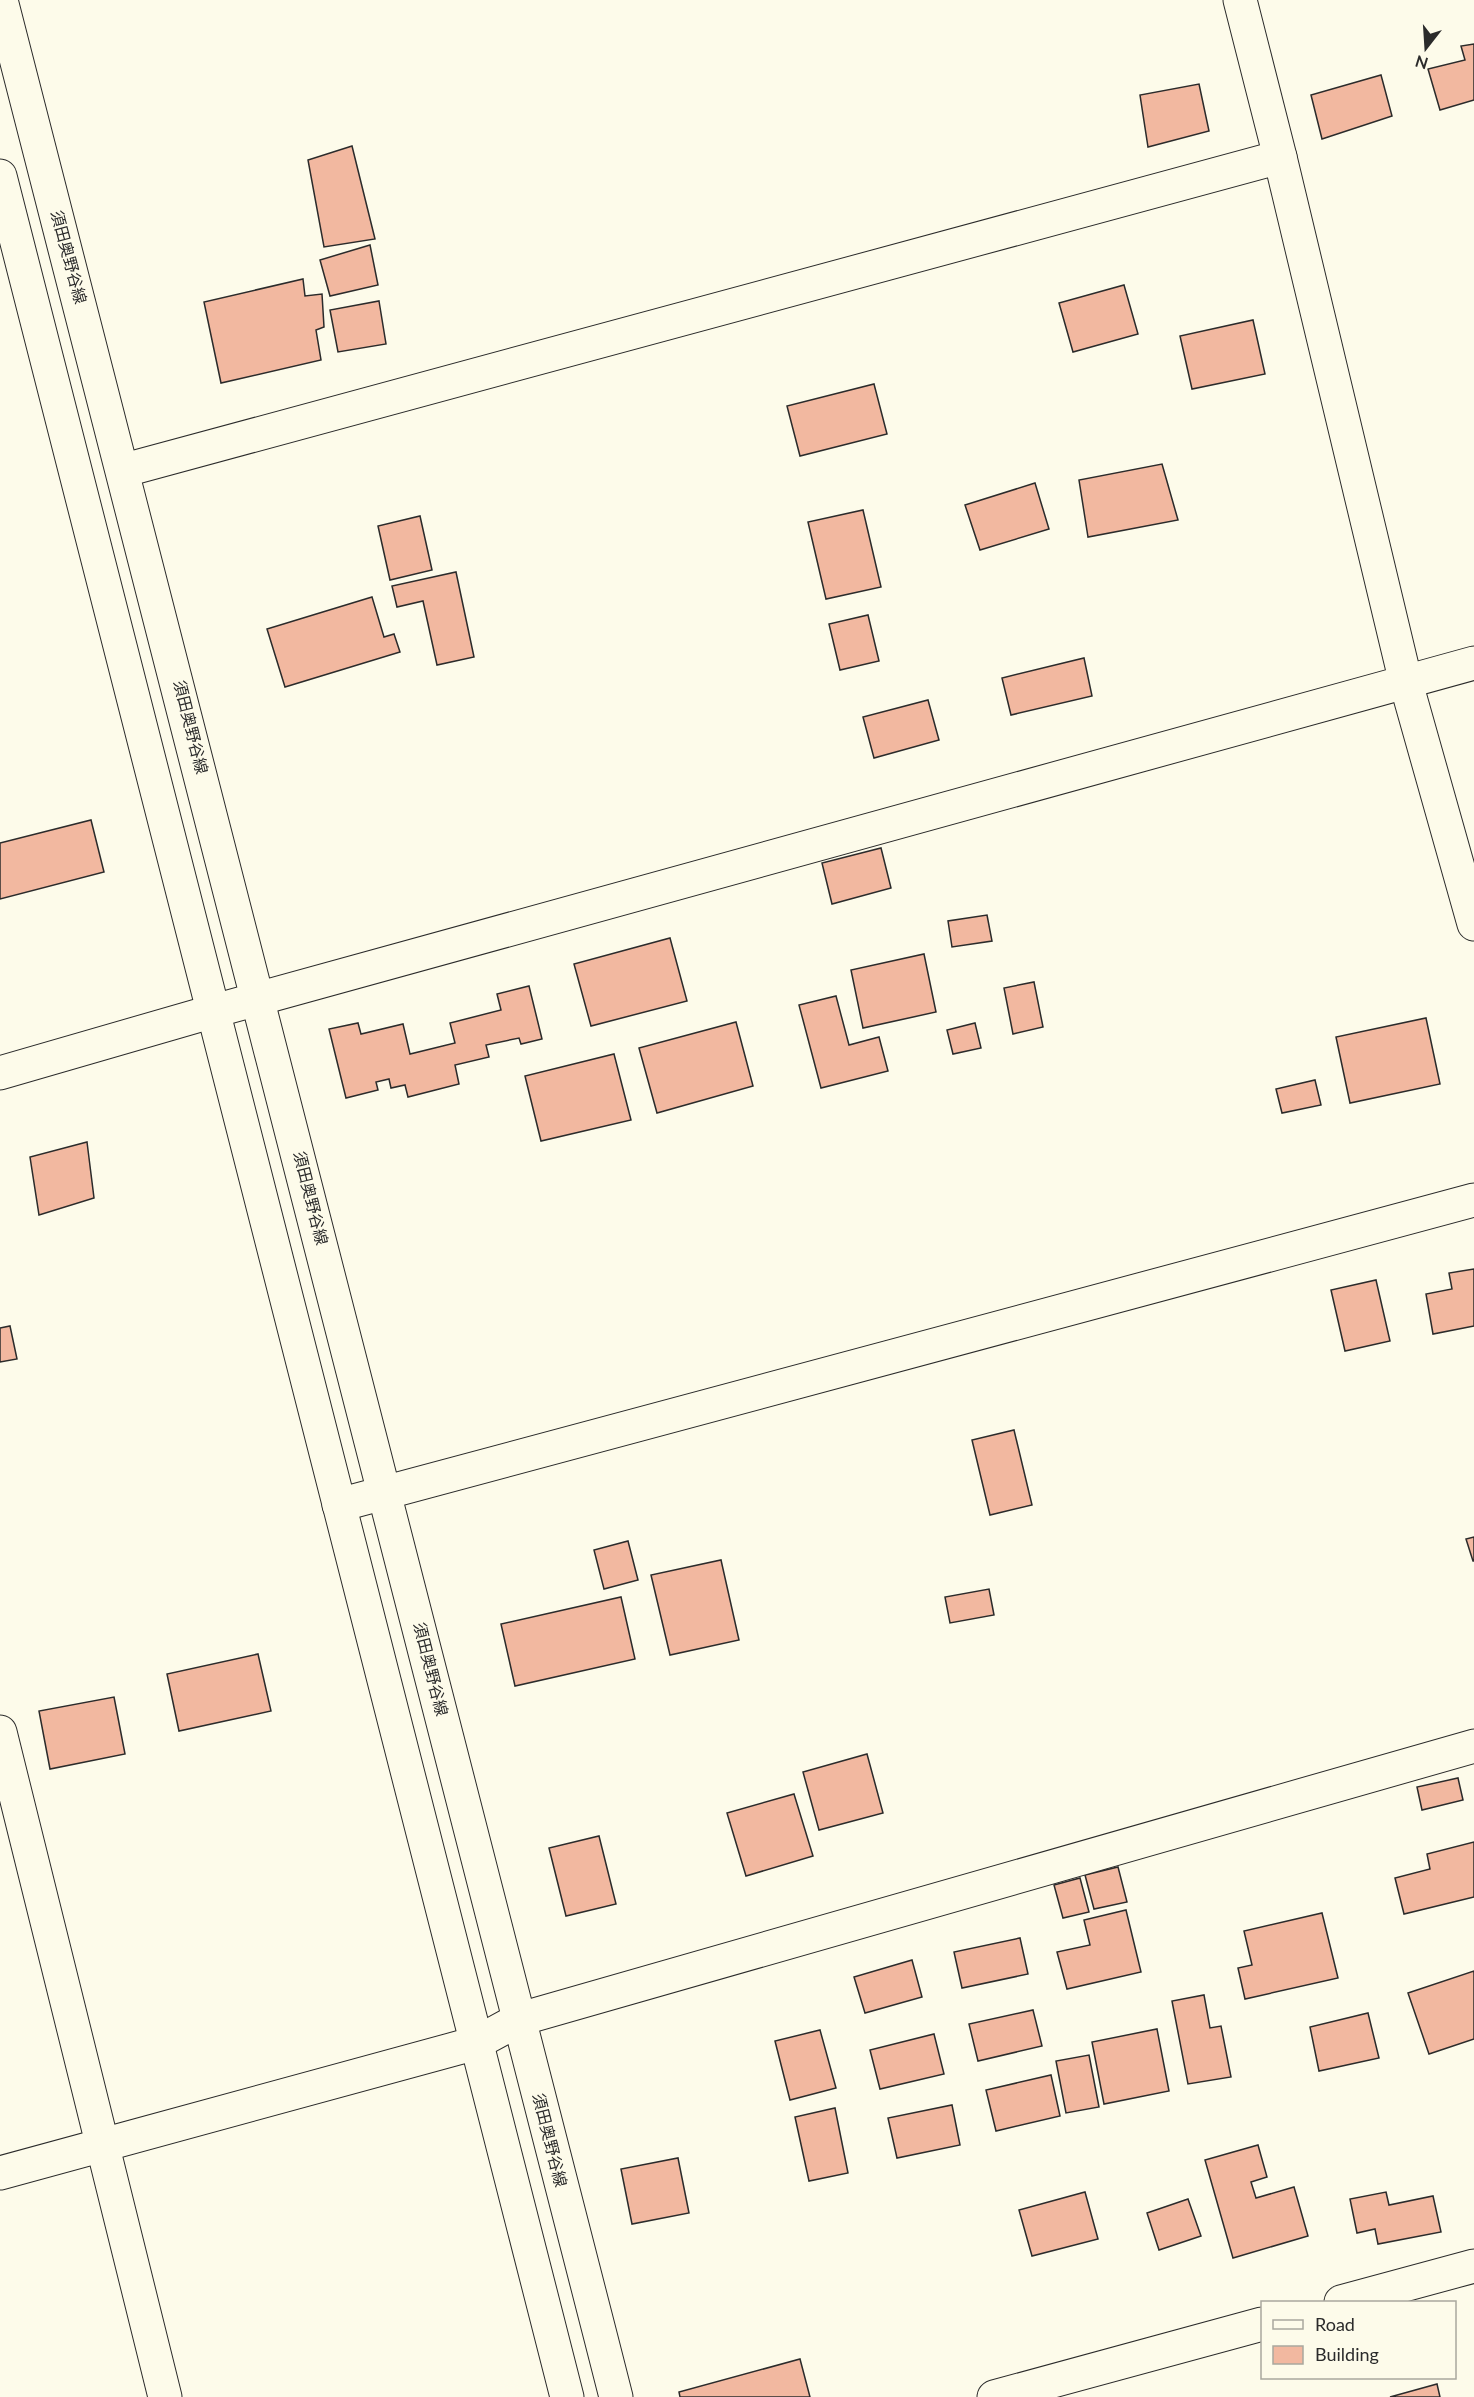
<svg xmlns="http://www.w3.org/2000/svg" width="1474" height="2397" font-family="Lato,'Noto Sans JP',sans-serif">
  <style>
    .building { fill: #f2b8a0; stroke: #2b2b2b; stroke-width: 1.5 }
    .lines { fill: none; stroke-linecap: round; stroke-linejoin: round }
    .street-casing { stroke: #2b2b2b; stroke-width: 35 }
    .secondary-casing { stroke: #2b2b2b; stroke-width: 35 }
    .street { stroke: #fdfbea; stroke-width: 33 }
    .secondary { stroke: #fdfbea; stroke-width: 33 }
    .labels { text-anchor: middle; stroke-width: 4.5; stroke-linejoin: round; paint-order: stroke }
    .street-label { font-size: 16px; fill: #2b2b2b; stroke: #fdfbea }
  </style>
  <rect width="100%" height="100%" fill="#fdfbea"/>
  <g class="building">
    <path d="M 1474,44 L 1474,100 L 1440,110 L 1428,69 L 1465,60 L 1461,46 Z"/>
    <path d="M 1381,75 L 1392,116 L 1322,139 L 1311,95 Z"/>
    <path d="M 1199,84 L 1209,131 L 1148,147 L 1140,95 Z"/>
    <path d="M 352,146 L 375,239 L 324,247 L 308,160 Z"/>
    <path d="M 370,245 L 378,285 L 330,296 L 320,260 Z"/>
    <path d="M 303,279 L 305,296 L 322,294 L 324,327 L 316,330 L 321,360 L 221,383 L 204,302 Z"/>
    <path d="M 1124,285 L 1138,334 L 1073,352 L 1059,303 Z"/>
    <path d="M 379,301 L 386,344 L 338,352 L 330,310 Z"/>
    <path d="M 1253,320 L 1265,374 L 1192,389 L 1180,336 Z"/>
    <path d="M 874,384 L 887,434 L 800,456 L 787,406 Z"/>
    <path d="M 1162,464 L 1178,520 L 1088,537 L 1079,480 Z"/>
    <path d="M 1035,483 L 1049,529 L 980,550 L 965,505 Z"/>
    <path d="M 863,510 L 881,587 L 826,599 L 808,522 Z"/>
    <path d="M 420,516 L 432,570 L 390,580 L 378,526 Z"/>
    <path d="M 456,572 L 474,657 L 437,665 L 423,601 L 397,607 L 392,586 Z"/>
    <path d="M 372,597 L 384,637 L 394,634 L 400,652 L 285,687 L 267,629 Z"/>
    <path d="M 868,615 L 879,661 L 840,670 L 829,624 Z"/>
    <path d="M 1084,658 L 1092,696 L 1011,715 L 1002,678 Z"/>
    <path d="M 928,700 L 939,740 L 874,758 L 863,717 Z"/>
    <path d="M 91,820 L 104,872 L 0,899 L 0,843 Z"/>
    <path d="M 881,848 L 891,888 L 832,904 L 822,863 Z"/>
    <path d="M 987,915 L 992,941 L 952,947 L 948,921 Z"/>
    <path d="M 670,938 L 687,1001 L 591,1026 L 574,964 Z"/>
    <path d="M 924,954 L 936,1012 L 863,1028 L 851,970 Z"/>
    <path d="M 1034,982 L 1043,1027 L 1013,1034 L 1004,988 Z"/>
    <path d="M 529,986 L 542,1039 L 521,1044 L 519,1038 L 486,1045 L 489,1057 L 455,1065 L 459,1084 L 408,1097 L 405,1085 L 391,1088 L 389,1079 L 376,1082 L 378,1090 L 346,1098 L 329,1029 L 358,1023 L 361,1034 L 403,1024 L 410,1054 L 455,1043 L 450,1023 L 501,1010 L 497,994 Z"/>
    <path d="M 836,996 L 849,1045 L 879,1037 L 888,1071 L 821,1088 L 799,1005 Z"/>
    <path d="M 1426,1018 L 1440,1084 L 1350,1103 L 1336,1037 Z"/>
    <path d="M 736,1022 L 753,1086 L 657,1113 L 639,1048 Z"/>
    <path d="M 975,1023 L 981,1048 L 953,1054 L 947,1030 Z"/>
    <path d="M 614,1054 L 631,1120 L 541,1141 L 525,1076 Z"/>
    <path d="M 1315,1080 L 1321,1105 L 1282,1113 L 1276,1089 Z"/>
    <path d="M 87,1142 L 94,1198 L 39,1215 L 30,1157 Z"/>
    <path d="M 1474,1269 L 1474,1326 L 1433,1334 L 1426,1294 L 1452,1289 L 1449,1273 Z"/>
    <path d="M 1376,1280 L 1390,1341 L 1345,1351 L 1331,1290 Z"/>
    <path d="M 10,1326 L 17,1359 L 0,1362 L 0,1328 Z"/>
    <path d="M 1014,1430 L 1032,1505 L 990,1515 L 972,1440 Z"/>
    <path d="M 1474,1537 L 1474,1561 L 1473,1561 L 1466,1539 Z"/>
    <path d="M 628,1541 L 638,1580 L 604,1589 L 594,1550 Z"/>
    <path d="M 721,1560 L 739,1640 L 670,1655 L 651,1575 Z"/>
    <path d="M 989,1589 L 994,1615 L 950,1623 L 945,1597 Z"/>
    <path d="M 621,1597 L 635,1659 L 515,1686 L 501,1624 Z"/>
    <path d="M 258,1654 L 271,1711 L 179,1731 L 167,1674 Z"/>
    <path d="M 114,1697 L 125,1754 L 50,1769 L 39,1711 Z"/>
    <path d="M 867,1754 L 883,1813 L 819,1830 L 803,1772 Z"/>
    <path d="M 1458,1778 L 1463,1800 L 1422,1810 L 1417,1787 Z"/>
    <path d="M 794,1794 L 813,1856 L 746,1876 L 727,1813 Z"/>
    <path d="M 599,1836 L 616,1904 L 566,1916 L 549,1848 Z"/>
    <path d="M 1474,1842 L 1474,1897 L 1404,1914 L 1395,1878 L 1430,1869 L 1427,1854 Z"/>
    <path d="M 1118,1867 L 1127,1902 L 1094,1909 L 1085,1875 Z"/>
    <path d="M 1080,1878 L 1089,1912 L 1063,1918 L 1054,1885 Z"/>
    <path d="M 1126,1910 L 1141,1972 L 1067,1989 L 1057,1952 L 1090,1945 L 1084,1920 Z"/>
    <path d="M 1322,1913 L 1338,1978 L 1245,1999 L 1238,1968 L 1252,1965 L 1244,1931 Z"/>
    <path d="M 1020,1938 L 1028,1974 L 962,1988 L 954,1952 Z"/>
    <path d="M 912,1960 L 922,1997 L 865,2013 L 854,1977 Z"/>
    <path d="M 1474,1971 L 1474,2039 L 1429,2054 L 1408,1993 Z"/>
    <path d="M 1204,1995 L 1210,2028 L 1221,2026 L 1231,2077 L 1188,2084 L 1172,2001 Z"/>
    <path d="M 1033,2010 L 1042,2046 L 978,2061 L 969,2024 Z"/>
    <path d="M 1368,2013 L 1379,2058 L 1319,2071 L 1310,2027 Z"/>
    <path d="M 1157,2029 L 1169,2091 L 1104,2104 L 1092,2042 Z"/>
    <path d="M 820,2030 L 836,2088 L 790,2100 L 775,2041 Z"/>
    <path d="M 934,2034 L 944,2074 L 880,2089 L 870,2050 Z"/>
    <path d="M 1089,2055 L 1099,2107 L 1066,2113 L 1056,2061 Z"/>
    <path d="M 1051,2075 L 1060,2116 L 996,2131 L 986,2090 Z"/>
    <path d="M 952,2105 L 960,2145 L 897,2158 L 888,2118 Z"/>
    <path d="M 835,2108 L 848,2173 L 809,2181 L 795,2117 Z"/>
    <path d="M 1258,2145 L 1267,2177 L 1251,2182 L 1256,2198 L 1294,2187 L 1308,2236 L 1233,2258 L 1205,2160 Z"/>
    <path d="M 678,2158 L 689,2213 L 632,2224 L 621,2169 Z"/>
    <path d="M 1085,2192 L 1098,2239 L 1032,2256 L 1019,2210 Z"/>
    <path d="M 1386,2192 L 1389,2205 L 1433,2196 L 1441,2232 L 1378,2244 L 1375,2229 L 1357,2233 L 1350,2199 Z"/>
    <path d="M 1188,2199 L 1201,2236 L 1159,2250 L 1147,2213 Z"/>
    <path d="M 800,2359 L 810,2397 L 680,2397 L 679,2392 Z"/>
    <path d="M 1437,2384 L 1440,2397 L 1390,2397 Z"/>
  </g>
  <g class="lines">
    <g class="street-casing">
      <g id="street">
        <path d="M 1240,0 L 1280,157 L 1406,683 L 1474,924"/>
        <path d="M 125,470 L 1280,157"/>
        <path d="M 0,1073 L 214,1011 L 1474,663"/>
        <path d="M 339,1505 L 1474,1200"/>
        <path d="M 0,1732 L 165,2397"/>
        <path d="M 0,2173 L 476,2043 L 520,2019 L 1474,1746"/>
        <path d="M 1341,2302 L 1474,2266"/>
        <path d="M 994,2397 L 1262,2324"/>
      </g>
    </g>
    <g class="secondary-casing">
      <g id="secondary">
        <path d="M 1,0 C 212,798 412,1598 616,2397"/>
        <path d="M 0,176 L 567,2397"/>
      </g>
    </g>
    <use href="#street" class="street"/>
    <use href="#secondary" class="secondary"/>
  </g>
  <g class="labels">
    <g class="street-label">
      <text transform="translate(69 257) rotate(75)" y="6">須田奥野谷線</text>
      <text transform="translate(191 727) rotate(76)" y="6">須田奥野谷線</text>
      <text transform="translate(311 1198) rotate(76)" y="6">須田奥野谷線</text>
      <text transform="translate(431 1669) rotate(76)" y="6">須田奥野谷線</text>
      <text transform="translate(550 2140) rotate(76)" y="6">須田奥野谷線</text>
    </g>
  </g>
  <rect x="1261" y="2301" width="195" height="78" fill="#fdfbea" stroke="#a9a89e" stroke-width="1.5"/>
  <rect x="1273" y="2320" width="30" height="9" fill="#fdfbea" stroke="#a9a89e" stroke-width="1.5"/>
  <text x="1315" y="2331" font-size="18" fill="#2b2b2b">Road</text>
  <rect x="1273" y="2346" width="30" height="18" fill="#f2b8a0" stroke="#a9a89e" stroke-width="1.5"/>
  <text x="1315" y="2361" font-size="18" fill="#2b2b2b">Building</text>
  <g transform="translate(1426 48) rotate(197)" stroke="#fdfbea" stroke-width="4.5" paint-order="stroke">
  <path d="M0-4.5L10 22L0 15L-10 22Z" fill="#2b2b2b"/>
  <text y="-9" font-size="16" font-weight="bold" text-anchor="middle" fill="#2b2b2b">N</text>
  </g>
</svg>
